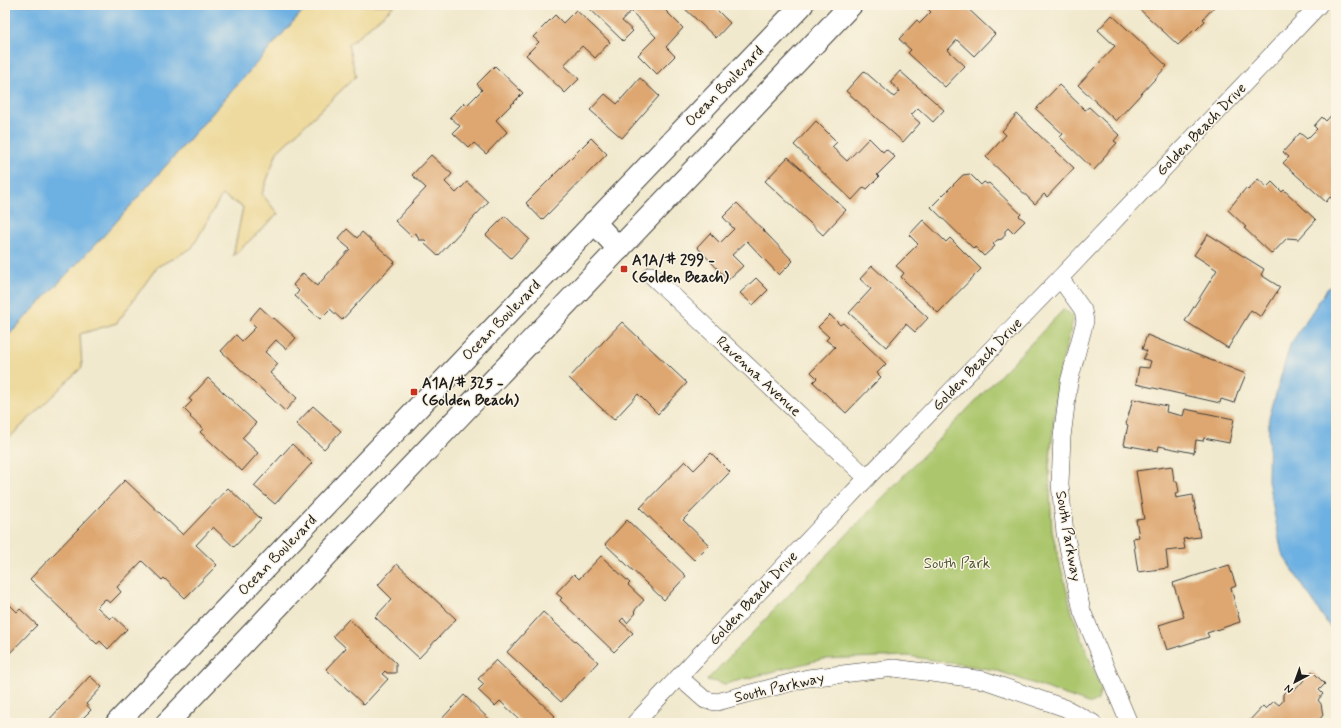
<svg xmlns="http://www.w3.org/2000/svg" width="1341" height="728" font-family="Mynerve,sans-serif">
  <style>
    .green { fill: #abc66c; stroke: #647144 }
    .sand { fill: #eeda9e; stroke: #857b5d }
    .water { fill: #6db0e2; stroke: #44667f }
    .building { fill: #dea771 }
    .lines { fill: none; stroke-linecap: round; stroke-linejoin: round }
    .minor-casing { stroke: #3c3b37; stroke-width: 18 }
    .primary-casing { stroke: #3c3b37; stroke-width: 24 }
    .minor { stroke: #fff; stroke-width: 17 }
    .primary { stroke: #fff; stroke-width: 22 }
    .poi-dot { fill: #c8321e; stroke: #fcf5e5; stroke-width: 1.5 }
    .labels { text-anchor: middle; stroke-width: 3; stroke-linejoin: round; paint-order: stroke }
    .street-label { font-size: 15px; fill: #1c1c1c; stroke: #fcf5e5 }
    .poi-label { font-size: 15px; font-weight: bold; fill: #1c1c1c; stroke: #fcf5e5; text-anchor: start }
    .park-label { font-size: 15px; fill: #4e5838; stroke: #fcf5e5 }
  </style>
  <rect width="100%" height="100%" fill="#fcf5e5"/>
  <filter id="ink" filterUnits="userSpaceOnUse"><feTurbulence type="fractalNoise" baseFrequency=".025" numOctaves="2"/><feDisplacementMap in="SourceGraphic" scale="8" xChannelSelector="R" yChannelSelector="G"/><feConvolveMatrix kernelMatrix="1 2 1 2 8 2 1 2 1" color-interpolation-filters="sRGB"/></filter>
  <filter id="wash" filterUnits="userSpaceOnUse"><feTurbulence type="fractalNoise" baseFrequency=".012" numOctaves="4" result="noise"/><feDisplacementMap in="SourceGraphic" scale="16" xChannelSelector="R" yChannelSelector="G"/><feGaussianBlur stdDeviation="0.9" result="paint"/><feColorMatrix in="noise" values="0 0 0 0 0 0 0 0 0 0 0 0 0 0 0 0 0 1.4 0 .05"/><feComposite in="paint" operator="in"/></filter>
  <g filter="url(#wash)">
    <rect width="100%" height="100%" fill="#f1e9cd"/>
    <path class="green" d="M 1064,309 L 1074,317 L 1059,374 L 1049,468 L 1052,531 L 1072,612 L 1101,689 L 1098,700 L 1091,704 L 995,670 L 908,656 L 823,659 L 725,684 L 707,680 Z"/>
    <path class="sand" d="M 308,5 L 395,5 L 348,45 L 356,76 L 277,152 L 262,194 L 278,214 L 233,256 L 243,207 L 222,195 L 192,248 L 157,267 L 117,323 L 80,334 L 82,367 L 5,442 L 5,339 L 109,230 Z"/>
    <g class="water">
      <path d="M 5,5 L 308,5 L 109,230 L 5,339 Z"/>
      <path d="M 1336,280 L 1336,634 L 1329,626 L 1282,554 L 1268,481 L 1269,418 L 1290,345 L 1327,289 Z"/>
    </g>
    <g id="blocks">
      <g class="building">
        <path d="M 586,5 L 660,5 L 683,28 L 666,47 L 675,56 L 657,74 L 638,55 L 656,37 L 631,11 L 622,21 L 633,31 L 623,41 Z"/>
        <path d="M 681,5 L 712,5 L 730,23 L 716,38 Z"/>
        <path d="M 930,5 L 964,5 L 995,34 L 974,56 L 957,40 L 948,50 L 965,66 L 945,87 L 908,53 L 911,50 L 899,39 L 917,20 L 920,23 L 931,12 L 927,8 Z"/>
        <path d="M 1135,5 L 1216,5 L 1203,19 L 1205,21 L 1195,31 L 1194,30 L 1178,45 Z"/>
        <path d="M 576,10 L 610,42 L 595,58 L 582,46 L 564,65 L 579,79 L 565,93 L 526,55 L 539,42 L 533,37 L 555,15 L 563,23 Z"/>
        <path d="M 1112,15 L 1167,66 L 1116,121 L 1078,85 L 1115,46 L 1098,30 Z"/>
        <path d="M 495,66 L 523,93 L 496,120 L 507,132 L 486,154 L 474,143 L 469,148 L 453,133 L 460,126 L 450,117 L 464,103 L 467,105 L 482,90 L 477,84 Z"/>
        <path d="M 864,71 L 894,97 L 900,91 L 890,82 L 900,71 L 944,110 L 933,122 L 918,108 L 911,115 L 920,123 L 903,142 L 846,91 Z"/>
        <path d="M 640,78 L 659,96 L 622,138 L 590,110 L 605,94 L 617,104 Z"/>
        <path d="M 1059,85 L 1085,110 L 1089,107 L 1119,135 L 1114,141 L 1117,143 L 1103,158 L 1104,159 L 1094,170 L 1060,137 L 1063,134 L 1036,109 Z"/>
        <path d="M 1336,110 L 1336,175 L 1334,177 L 1336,179 L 1336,202 L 1330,197 L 1326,202 L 1283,163 L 1289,157 L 1283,152 L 1300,133 L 1307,139 L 1317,129 L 1314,126 L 1322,117 L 1326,121 Z"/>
        <path d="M 1017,114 L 1074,168 L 1047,197 L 1044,194 L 1035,204 L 986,157 L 1006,135 L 1002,131 Z"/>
        <path d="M 816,121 L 837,142 L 832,147 L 847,161 L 869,138 L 883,152 L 886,149 L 895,157 L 877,175 L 879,177 L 867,189 L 864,187 L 852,200 L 794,145 Z"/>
        <path d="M 591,138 L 607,154 L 542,220 L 526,203 Z"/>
        <path d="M 431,155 L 452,174 L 445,182 L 456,193 L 467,182 L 488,202 L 438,256 L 425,244 L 427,242 L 425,240 L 419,240 L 416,233 L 412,237 L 395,221 L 426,188 L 412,175 Z"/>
        <path d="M 788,157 L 846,210 L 823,235 L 765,181 Z"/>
        <path d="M 970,174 L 981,185 L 984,182 L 987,184 L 989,183 L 1021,214 L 1019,216 L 1025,221 L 1013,233 L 1008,228 L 1005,231 L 1005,235 L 1002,239 L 997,240 L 993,244 L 995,246 L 984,256 L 975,247 L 974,249 L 931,207 L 963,175 Z"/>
        <path d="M 1258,179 L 1267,187 L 1272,182 L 1282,192 L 1284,190 L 1316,220 L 1299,239 L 1287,238 L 1272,254 L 1244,228 L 1246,227 L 1228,210 L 1246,188 L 1248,190 Z"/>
        <path d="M 737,203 L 793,261 L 779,275 L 747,241 L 732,255 L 743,266 L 728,280 L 697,247 L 710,233 L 720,243 L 734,229 L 723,217 Z"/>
        <path d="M 505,216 L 529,239 L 511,258 L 486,235 Z"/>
        <path d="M 923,220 L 946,242 L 950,238 L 981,269 L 938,313 L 901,277 L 904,273 L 896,266 L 918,244 L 909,235 Z"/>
        <path d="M 347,229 L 357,238 L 362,232 L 395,262 L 342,320 L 330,309 L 320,319 L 295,296 L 299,291 L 293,285 L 303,273 L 317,286 L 350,249 L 338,239 Z"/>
        <path d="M 1208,234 L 1264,269 L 1261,275 L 1280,287 L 1261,317 L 1251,310 L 1228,348 L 1185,321 L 1217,270 L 1194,255 Z"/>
        <path d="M 872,266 L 928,318 L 915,332 L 906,324 L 886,347 L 849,313 L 871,289 L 860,279 Z"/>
        <path d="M 756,278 L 768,290 L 753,305 L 740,293 Z"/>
        <path d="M 260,307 L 273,319 L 274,318 L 296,338 L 286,349 L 276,340 L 265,352 L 278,364 L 270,373 L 297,398 L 285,411 L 221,351 L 236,335 L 242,341 L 256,327 L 249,320 Z"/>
        <path d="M 830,315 L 840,325 L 843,323 L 886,364 L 877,373 L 881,377 L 846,413 L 813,382 L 817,378 L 811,372 L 835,347 L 826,340 L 829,337 L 818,327 Z"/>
        <path d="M 622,322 L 687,383 L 658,414 L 638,394 L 614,420 L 569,378 Z"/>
        <path d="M 1147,335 L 1246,374 L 1239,391 L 1238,391 L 1234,403 L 1221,399 L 1220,403 L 1136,384 L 1139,367 L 1149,368 L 1151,361 L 1143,359 L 1147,351 L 1142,349 Z"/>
        <path d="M 208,378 L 256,423 L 242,438 L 258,453 L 242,471 L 200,432 L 203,429 L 190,417 L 191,416 L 184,409 L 192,401 L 189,399 Z"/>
        <path d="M 1133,399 L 1167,406 L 1166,412 L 1183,416 L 1185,409 L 1234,419 L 1229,443 L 1204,438 L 1203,441 L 1196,440 L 1194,453 L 1159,446 L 1158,451 L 1124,445 L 1128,425 L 1126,424 Z"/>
        <path d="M 313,406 L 341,431 L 324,449 L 296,424 Z"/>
        <path d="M 292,444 L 312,463 L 275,504 L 254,486 Z"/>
        <path d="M 711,453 L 730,472 L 683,520 L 709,545 L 694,560 L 640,508 L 685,461 L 694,470 Z"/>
        <path d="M 1172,466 L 1174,481 L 1177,481 L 1179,492 L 1175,493 L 1176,498 L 1193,495 L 1200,537 L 1183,539 L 1185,549 L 1166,551 L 1168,568 L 1138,572 L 1133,538 L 1139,537 L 1136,520 L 1144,519 L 1136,471 Z"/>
        <path d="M 125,480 L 183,535 L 228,488 L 261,519 L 234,547 L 213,527 L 196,545 L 217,565 L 185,598 L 164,578 L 162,580 L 142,561 L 117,587 L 121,592 L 110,603 L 105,599 L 97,607 L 110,619 L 113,616 L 127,629 L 108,649 L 100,641 L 97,644 L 30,579 Z"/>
        <path d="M 627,520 L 686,576 L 664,600 L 605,544 Z"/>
        <path d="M 601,556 L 630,583 L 628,585 L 644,600 L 634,611 L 636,613 L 627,623 L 623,618 L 620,621 L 633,633 L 614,652 L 560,600 L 562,598 L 556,593 L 574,574 L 579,579 Z"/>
        <path d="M 397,564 L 456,619 L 419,658 L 375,617 L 392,599 L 378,585 Z"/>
        <path d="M 1229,565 L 1236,586 L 1231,588 L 1240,622 L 1207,633 L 1209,637 L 1167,650 L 1159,625 L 1184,617 L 1173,583 Z"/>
        <path d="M 8,603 L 17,612 L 20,609 L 37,625 L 5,658 L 5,607 Z"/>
        <path d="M 543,612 L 598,662 L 561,702 L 507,652 Z"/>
        <path d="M 349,619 L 396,663 L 396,673 L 387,673 L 385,671 L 382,674 L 388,679 L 364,705 L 326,669 L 346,648 L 333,636 Z"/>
        <path d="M 496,660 L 555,716 L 551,720 L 549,719 L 546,723 L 523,723 L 500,701 L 495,706 L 478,690 L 484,684 L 478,679 Z"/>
        <path d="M 1312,671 L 1325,684 L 1319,690 L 1323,694 L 1318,700 L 1321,704 L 1323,715 L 1320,719 L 1324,723 L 1251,723 L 1249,721 L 1263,706 L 1266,709 L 1274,701 L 1279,705 L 1283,701 L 1283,694 L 1288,689 L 1296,689 Z"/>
        <path d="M 90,676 L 102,687 L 86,704 L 91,710 L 78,723 L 46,723 Z"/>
        <path d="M 464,695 L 493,723 L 438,723 Z"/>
      </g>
    </g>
  </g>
  <g filter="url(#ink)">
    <use href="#blocks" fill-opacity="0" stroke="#3c3b37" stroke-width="1"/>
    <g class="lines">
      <g class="minor-casing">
        <g id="minor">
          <path d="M 651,275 L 867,478"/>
          <path d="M 1060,278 L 1083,310 L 1085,321 L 1069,382 L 1062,437 L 1060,484 L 1065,533 L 1082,611 L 1129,723"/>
          <path d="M 679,677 L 705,700 L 717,702 L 808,678 L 894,668 L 984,680 L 1065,708 L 1093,723"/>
          <path d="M 635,723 L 867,478 L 1060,278 L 1319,5"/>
        </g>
      </g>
      <g class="primary-casing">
        <g id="primary">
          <path d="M 594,222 L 619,249"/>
          <path d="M 117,723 L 802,5"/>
          <path d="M 167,723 L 851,5"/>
        </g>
      </g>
      <use href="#minor" class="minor"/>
      <use href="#primary" class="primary"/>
    </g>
  </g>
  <g class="poi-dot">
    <rect x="620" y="265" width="8" height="8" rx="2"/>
    <rect x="410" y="388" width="8" height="8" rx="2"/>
  </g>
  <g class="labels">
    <g class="street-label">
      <text transform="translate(724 86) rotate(-46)" y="5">Ocean Boulevard</text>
      <text transform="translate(1201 129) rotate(-46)" y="5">Golden Beach Drive</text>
      <text transform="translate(501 320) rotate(-46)" y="5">Ocean Boulevard</text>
      <text transform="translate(977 364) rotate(-46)" y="5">Golden Beach Drive</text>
      <text transform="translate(759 376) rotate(43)" y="5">Ravenna Avenue</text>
      <text transform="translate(1069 536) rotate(80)" y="5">South Parkway</text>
      <text transform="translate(277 555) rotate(-46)" y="5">Ocean Boulevard</text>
      <text transform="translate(753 598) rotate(-47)" y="5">Golden Beach Drive</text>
      <text transform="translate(779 687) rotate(-13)" y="5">South Parkway</text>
    </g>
    <g class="poi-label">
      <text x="632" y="265">A1A/# 299 -<tspan x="632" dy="17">(Golden Beach)</tspan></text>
      <text x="422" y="388">A1A/# 325 -<tspan x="422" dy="17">(Golden Beach)</tspan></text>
    </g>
    <g class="park-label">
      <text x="957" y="568">South Park</text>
    </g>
  </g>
  <rect width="1341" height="728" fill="none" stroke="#fcf5e5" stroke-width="20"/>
  <g transform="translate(1295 682) rotate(221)" stroke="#fcf5e5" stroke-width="3" paint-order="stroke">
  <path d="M0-3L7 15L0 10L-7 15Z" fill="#1c1c1c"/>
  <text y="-6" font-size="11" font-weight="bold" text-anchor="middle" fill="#1c1c1c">N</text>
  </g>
</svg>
